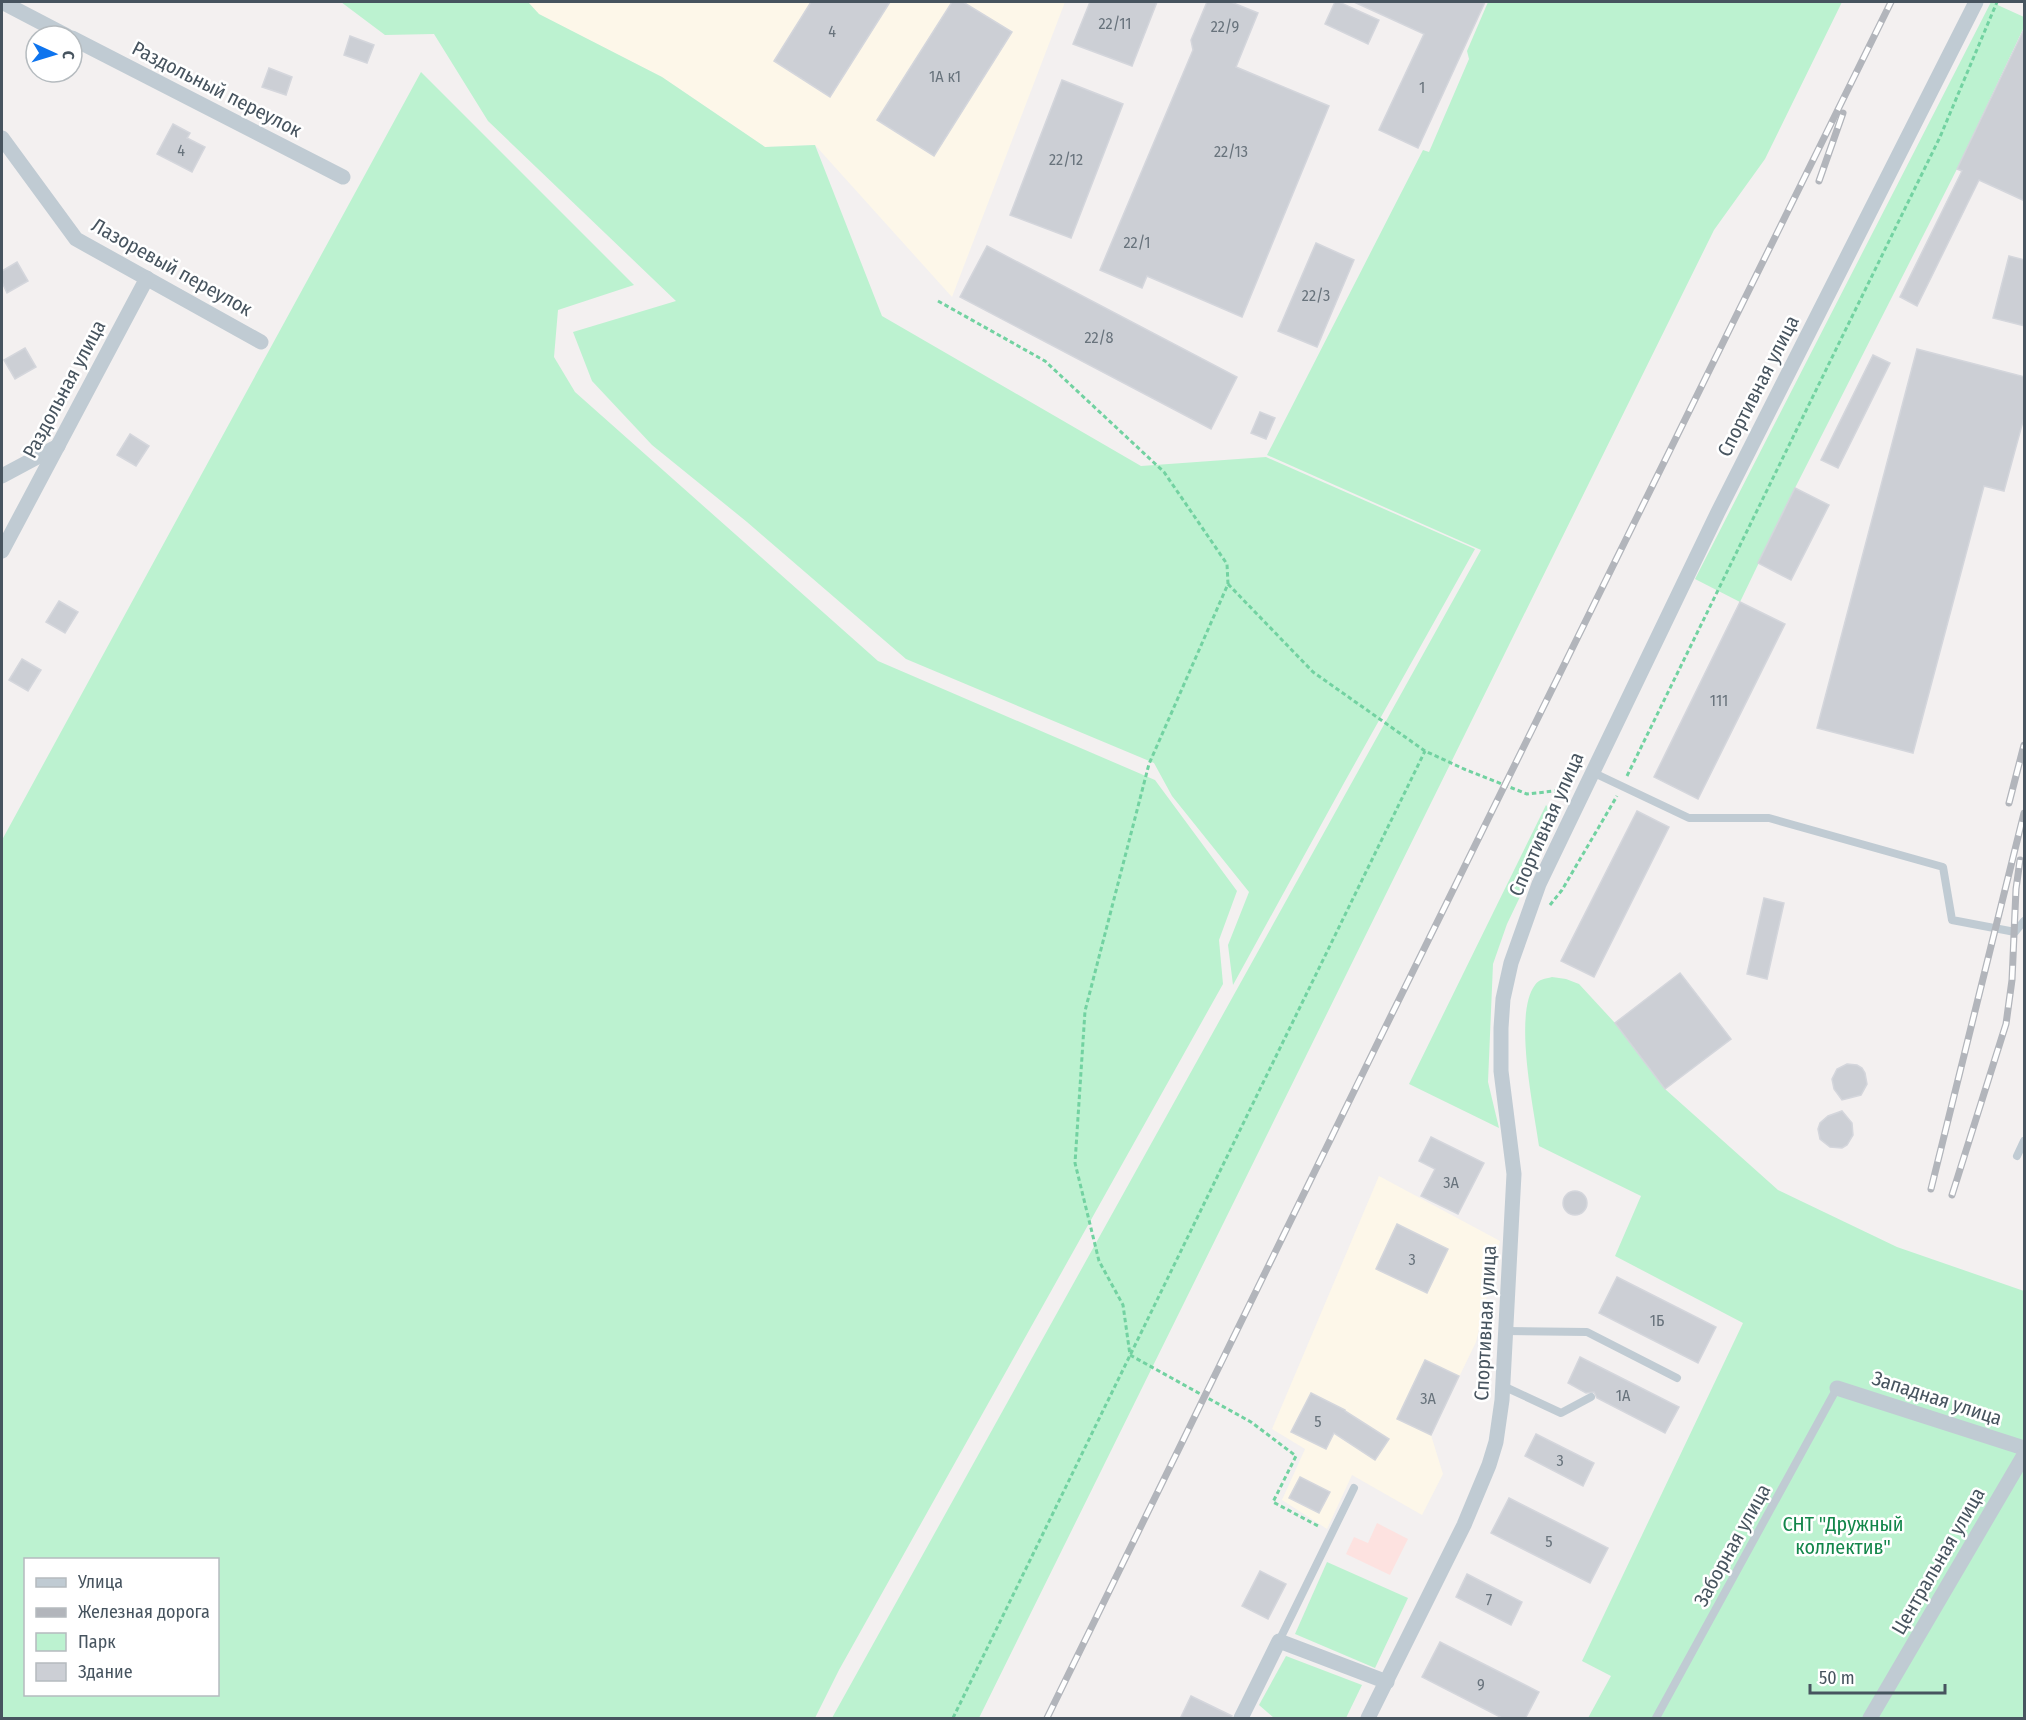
<svg xmlns="http://www.w3.org/2000/svg" width="2026" height="1720" font-family="'Fira Sans Condensed',sans-serif">
  <style>
    .commercial { fill: #fdf7e9 }
    .medical { fill: #fde2e0 }
    .green { fill: #bcf2d0; fill-rule: evenodd }
    .building { fill: #cccfd5; stroke: #d4d6dc; stroke-width: 1.5 }
    .lines { fill: none; stroke-linecap: round; stroke-linejoin: round }
    .path { stroke: #72d2a1; stroke-width: 3; stroke-dasharray: 4.5 3; stroke-linecap: butt }
    .service { stroke: #c0cbd3; stroke-width: 8 }
    .minor { stroke: #c0cbd3; stroke-width: 15 }
    .rail-casing { stroke: #b2b5bb; stroke-width: 7 }
    .rail { stroke: #fff; stroke-width: 4.5; stroke-dasharray: 14; stroke-linecap: butt }
    .labels { text-anchor: middle; stroke-width: 5; stroke-linejoin: round; paint-order: stroke }
    .number-label { font-size: 16px; fill: #68737c }
    .street-label { font-size: 20px; fill: #47545f; stroke: #fff }
    .park-label { font-size: 20px; fill: #12864a; stroke: #fff }
  </style>
  <rect width="100%" height="100%" fill="#f3f0f0"/>
  <g class="commercial">
    <path d="M 528,2 L 1065,2 L 952,297 L 815,145 L 765,147 L 662,77 L 538,14 Z"/>
    <path d="M 1379,1176 L 1500,1241 L 1476,1342 L 1431,1435 L 1443,1474 L 1422,1515 L 1352,1475 L 1327,1529 L 1282,1500 L 1305,1449 L 1272,1429 Z"/>
  </g>
  <path class="medical" d="M 1377,1523 L 1408,1539 L 1390,1575 L 1346,1554 L 1354,1537 L 1368,1543 Z"/>
  <g class="green">
    <path d="M 341,2 L 528,2 L 539,14 L 662,77 L 765,147 L 815,145 L 882,316 L 1141,466 L 1266,457 L 1475,549 L 1344,783 L 1233,985 L 1228,945 L 1249,892 L 1172,796 L 1154,763 L 906,659 L 747,522 L 652,445 L 592,381 L 573,332 L 676,301 L 488,121 L 434,34 L 385,35 Z"/>
    <path d="M 1488,2 L 1842,2 L 1765,159 L 1714,230 L 979,1718 L 832,1718 L 1481,550 L 1267,455 L 1423,150 L 1429,152 L 1469,59 L 1467,51 Z"/>
    <path d="M 1991,2 L 2024,17 L 2024,27 L 1957,169 L 1795,488 L 1740,602 L 1695,579 Z"/>
    <path d="M 421,72 L 634,285 L 558,310 L 554,357 L 575,392 L 878,661 L 1155,780 L 1237,891 L 1219,940 L 1223,984 L 839,1670 L 815,1718 L 2,1718 L 2,840 ZM 26,1560 L 218,1560 L 218,1694 L 26,1694 Z"/>
    <path d="M 1546,805 L 1554,814 L 1529,878 L 1507,924 L 1493,964 L 1488,1082 L 1499,1128 L 1409,1084 Z"/>
    <path d="M 1552,977 L 1566,979 L 1579,984 L 1615,1023 L 1665,1089 L 1778,1190 L 1897,1247 L 2024,1291 L 2024,1718 L 1588,1718 L 1611,1676 L 1582,1661 L 1743,1323 L 1615,1256 L 1641,1196 L 1539,1146 C 1534,1109 1513,1014 1535,985 C 1539,979 1545,979 1552,977 Z"/>
    <path d="M 1327,1562 L 1408,1598 L 1375,1668 L 1295,1634 Z"/>
    <path d="M 1286,1656 L 1362,1685 L 1346,1718 L 1274,1718 L 1259,1705 Z"/>
  </g>
  <g class="building">
    <path d="M 811,2 L 890,2 L 830,97 L 774,61 Z"/>
    <path d="M 952,2 L 963,2 L 1012,32 L 934,156 L 877,120 Z"/>
    <path d="M 1090,2 L 1157,2 L 1132,66 L 1073,44 Z"/>
    <path d="M 1207,2 L 1231,2 L 1258,13 L 1236,67 L 1329,106 L 1242,317 L 1147,276 L 1142,288 L 1100,270 L 1193,50 L 1191,40 Z"/>
    <path d="M 1335,2 L 1339,2 L 1379,20 L 1368,44 L 1325,24 Z"/>
    <path d="M 1354,2 L 1485,2 L 1418,148 L 1379,130 L 1424,34 Z"/>
    <path d="M 2025,27 L 2025,201 L 1979,180 L 1917,306 L 1900,297 L 1962,171 L 1957,169 Z"/>
    <path d="M 350,36 L 374,45 L 367,63 L 344,55 Z"/>
    <path d="M 269,68 L 292,77 L 286,95 L 262,87 Z"/>
    <path d="M 1062,80 L 1123,104 L 1071,238 L 1010,215 Z"/>
    <path d="M 173,124 L 190,133 L 187,138 L 205,147 L 192,172 L 157,154 Z"/>
    <path d="M 1316,243 L 1354,260 L 1317,347 L 1278,331 Z"/>
    <path d="M 987,246 L 1237,377 L 1211,429 L 960,297 Z"/>
    <path d="M 2009,256 L 2025,260 L 2025,326 L 1993,318 Z"/>
    <path d="M 17,262 L 28,281 L 7,293 L 2,282 L 2,271 Z"/>
    <path d="M 25,348 L 36,367 L 15,379 L 4,360 Z"/>
    <path d="M 1917,349 L 2025,377 L 2025,414 L 2004,491 L 1984,486 L 1913,753 L 1817,728 Z"/>
    <path d="M 1873,355 L 1890,363 L 1838,468 L 1821,460 Z"/>
    <path d="M 1260,412 L 1275,418 L 1266,439 L 1251,433 Z"/>
    <path d="M 130,434 L 149,446 L 136,466 L 117,455 Z"/>
    <path d="M 1795,488 L 1829,505 L 1791,580 L 1758,563 Z"/>
    <path d="M 59,601 L 78,612 L 65,633 L 46,622 Z"/>
    <path d="M 1740,602 L 1785,624 L 1698,799 L 1654,777 Z"/>
    <path d="M 22,659 L 41,670 L 28,691 L 9,680 Z"/>
    <path d="M 1637,811 L 1669,827 L 1594,977 L 1561,961 Z"/>
    <path d="M 1764,898 L 1784,903 L 1767,979 L 1747,974 Z"/>
    <path d="M 1680,973 L 1731,1039 L 1665,1089 L 1615,1023 Z"/>
    <path d="M 1847,1064 L 1857,1065 L 1862,1068 L 1865,1073 L 1867,1084 L 1861,1095 L 1842,1100 L 1834,1089 L 1832,1079 L 1837,1069 Z"/>
    <path d="M 1842,1111 L 1852,1123 L 1853,1135 L 1847,1145 L 1842,1148 L 1830,1147 L 1820,1139 L 1818,1129 L 1820,1123 L 1828,1116 Z"/>
    <path d="M 1431,1137 L 1484,1163 L 1458,1214 L 1421,1196 L 1435,1169 L 1419,1161 Z"/>
    <circle cx="1575" cy="1203" r="12"/>
    <path d="M 1397,1224 L 1448,1249 L 1427,1293 L 1376,1269 Z"/>
    <path d="M 1617,1277 L 1716,1327 L 1698,1363 L 1599,1313 Z"/>
    <path d="M 1580,1357 L 1679,1407 L 1665,1433 L 1597,1398 L 1594,1392 L 1586,1393 L 1568,1383 Z"/>
    <path d="M 1425,1360 L 1459,1376 L 1431,1435 L 1397,1419 Z"/>
    <path d="M 1311,1393 L 1345,1410 L 1345,1411 L 1389,1439 L 1375,1460 L 1334,1433 L 1326,1449 L 1291,1432 Z"/>
    <path d="M 1536,1434 L 1594,1463 L 1583,1486 L 1525,1456 Z"/>
    <path d="M 1300,1477 L 1330,1492 L 1319,1513 L 1289,1498 Z"/>
    <path d="M 1509,1498 L 1608,1548 L 1590,1583 L 1491,1533 Z"/>
    <path d="M 1260,1571 L 1286,1584 L 1268,1619 L 1242,1606 Z"/>
    <path d="M 1467,1574 L 1522,1602 L 1511,1625 L 1456,1597 Z"/>
    <path d="M 1440,1642 L 1539,1692 L 1525,1719 L 1504,1719 L 1422,1677 Z"/>
    <path d="M 1191,1696 L 1232,1716 L 1231,1719 L 1180,1719 Z"/>
  </g>
  <g class="lines">
    <g class="path">
      <path d="M 938,301 L 1045,361 L 1164,472 L 1227,564 L 1228,584 L 1149,764 L 1085,1011 L 1075,1163 L 1099,1261 L 1123,1305 L 1130,1355 L 1251,1422 L 1296,1456 L 1273,1502 L 1320,1527"/>
      <path d="M 1228,584 L 1313,672 L 1425,751 L 1464,769 L 1527,794 L 1563,790"/>
      <path d="M 1627,776 L 1940,137 L 1997,2"/>
      <path d="M 1550,905 L 1562,890 L 1617,796"/>
      <path d="M 953,1718 L 1425,751"/>
    </g>
    <g class="service">
      <path d="M 1592,772 L 1689,818 L 1769,818 L 1943,867 L 1952,920 L 2015,932 L 2024,921"/>
      <path d="M 2017,1156 L 2024,1141"/>
      <path d="M 1506,1331 L 1587,1332 L 1677,1378"/>
      <path d="M 1503,1386 L 1561,1413 L 1591,1397"/>
      <path d="M 1279,1641 L 1354,1488"/>
      <path d="M 1656,1718 L 1837,1388"/>
    </g>
    <g class="minor">
      <path d="M 2,2 L 67,36"/>
      <path d="M 72,38 L 343,177"/>
      <path d="M 2,138 L 76,239 L 261,342"/>
      <path d="M 2,476 L 58,446"/>
      <path d="M 2,551 L 147,278"/>
      <path d="M 1837,1388 L 2024,1448"/>
      <path d="M 1241,1718 L 1279,1641 L 1387,1682"/>
      <path d="M 1368,1718 L 1464,1525 L 1489,1465 L 1496,1442 L 1502,1400 L 1514,1174 L 1501,1071 L 1501,1028 L 1503,999 L 1511,963 L 1539,884 L 1718,512 L 1976,2"/>
      <path d="M 1870,1718 L 2024,1455"/>
    </g>
    <g class="rail-casing">
      <g id="rail">
        <path d="M 1819,181 L 1843,113"/>
        <path d="M 2009,803 L 2024,745"/>
        <path d="M 1931,1189 L 2024,813"/>
        <path d="M 1952,1195 L 2006,1024 L 2012,980 L 2016,889 L 2020,860"/>
        <path d="M 1047,1718 L 1384,1030 L 1891,2"/>
      </g>
    </g>
    <use href="#rail" class="rail"/>
  </g>
  <g class="labels">
    <g class="number-label">
      <text x="1115" y="29">22/11</text>
      <text x="1225" y="32">22/9</text>
      <text x="832" y="37">4</text>
      <text x="945" y="82">1А к1</text>
      <text x="1422" y="93">1</text>
      <text x="181" y="156">4</text>
      <text x="1231" y="157">22/13</text>
      <text x="1066" y="165">22/12</text>
      <text x="1137" y="248">22/1</text>
      <text x="1316" y="301">22/3</text>
      <text x="1099" y="343">22/8</text>
      <text x="1719" y="706">111</text>
      <text x="1451" y="1188">3А</text>
      <text x="1412" y="1265">3</text>
      <text x="1657" y="1326">1Б</text>
      <text x="1623" y="1401">1А</text>
      <text x="1428" y="1404">3А</text>
      <text x="1318" y="1427">5</text>
      <text x="1560" y="1466">3</text>
      <text x="1549" y="1547">5</text>
      <text x="1489" y="1605">7</text>
      <text x="1481" y="1690">9</text>
    </g>
    <g class="street-label">
      <text transform="translate(217 89) rotate(27)" y="7">Раздольный переулок</text>
      <text transform="translate(172 267) rotate(29)" y="7">Лазоревый переулок</text>
      <text transform="translate(1758 386) rotate(-63)" y="7">Спортивная улица</text>
      <text transform="translate(64 389) rotate(-62)" y="7">Раздольная улица</text>
      <text transform="translate(1546 824) rotate(-66)" y="7">Спортивная улица</text>
      <text transform="translate(1485 1323) rotate(-87)" y="7">Спортивная улица</text>
      <text transform="translate(1937 1398) rotate(18)" y="7">Западная улица</text>
      <text transform="translate(1732 1545) rotate(-61)" y="7">Заборная улица</text>
      <text transform="translate(1938 1561) rotate(-60)" y="7">Центральная улица</text>
    </g>
    <g class="park-label">
      <text x="1843" y="1531">СНТ "Дружный<tspan x="1843" dy="23">коллектив"</tspan></text>
    </g>
  </g>
  <rect width="2026" height="1720" fill="none" stroke="#47545f" stroke-width="6"/>
  <rect x="24" y="1558" width="195" height="138" fill="#ffffff" stroke="#b5bbbf" stroke-width="1.5"/>
  <rect x="36" y="1578" width="30" height="9" fill="#c0cbd3" stroke="#b5bbbf" stroke-width="1.5"/>
  <text x="78" y="1588" font-size="18" fill="#47545f">Улица</text>
  <rect x="36" y="1608" width="30" height="9" fill="#b2b5bb" stroke="#b5bbbf" stroke-width="1.5"/>
  <text x="78" y="1618" font-size="18" fill="#47545f">Железная дорога</text>
  <rect x="36" y="1633" width="30" height="18" fill="#bcf2d0" stroke="#b5bbbf" stroke-width="1.5"/>
  <text x="78" y="1648" font-size="18" fill="#47545f">Парк</text>
  <rect x="36" y="1663" width="30" height="18" fill="#cccfd5" stroke="#b5bbbf" stroke-width="1.5"/>
  <text x="78" y="1678" font-size="18" fill="#47545f">Здание</text>
  <g transform="translate(54 54) rotate(94)"><circle r="28" fill="#ffffff" stroke="#b5bbbf" stroke-width="1.5"/>
  <path d="M0-4.5L10 22L0 15L-10 22Z" fill="#0e74ee"/>
  <text y="-9" font-size="16" font-weight="bold" text-anchor="middle" fill="#47545f">С</text>
  </g>
  <path d="M1810 1684v9h135v-9" fill="none" stroke="#47545f" stroke-width="3"/>
  <text x="1819" y="1684" font-size="18" fill="#47545f" stroke="#ffffff" stroke-width="4.5" paint-order="stroke">50 m</text>
</svg>
